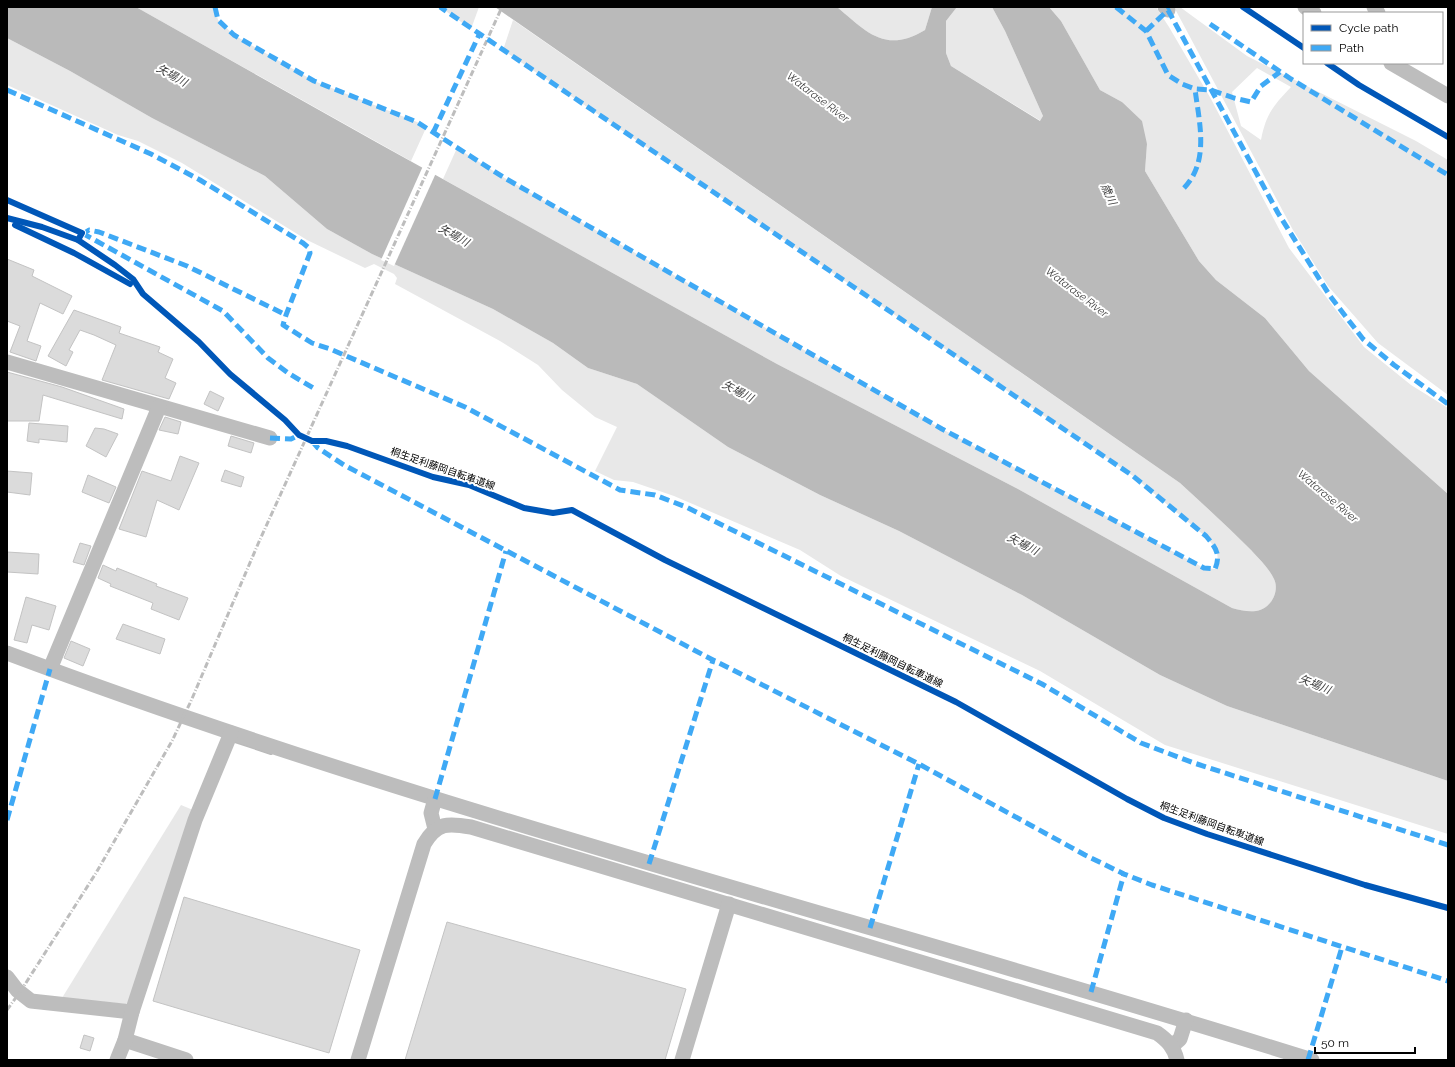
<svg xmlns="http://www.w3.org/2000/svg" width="1455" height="1067" font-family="Raleway,'Noto Sans JP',sans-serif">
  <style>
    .green { fill: #e8e8e8; fill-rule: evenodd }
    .water { fill: #bababa }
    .pier { fill: #fff }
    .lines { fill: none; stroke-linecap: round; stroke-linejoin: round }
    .stream { stroke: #bababa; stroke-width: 4 }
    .building { fill: #dbdbdb; stroke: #c3c3c3 }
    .minor { stroke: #bdbdbd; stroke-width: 15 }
    .rail { stroke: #bdbdbd; stroke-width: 3; stroke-dasharray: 6 2 1 2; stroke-linecap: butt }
    .quiet { stroke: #3fa9f5; stroke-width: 5; stroke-dasharray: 10 5; stroke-linecap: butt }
    .cycleway-casing { stroke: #fff; stroke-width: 8 }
    .cycleway { stroke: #0057b8; stroke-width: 6 }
    .labels { text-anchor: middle; stroke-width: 4; stroke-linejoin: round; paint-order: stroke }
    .street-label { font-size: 10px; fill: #000; stroke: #fff }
    .water-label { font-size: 11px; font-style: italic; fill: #3d3d3d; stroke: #fff }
  </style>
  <rect width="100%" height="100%" fill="#fff"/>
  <g class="green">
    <path d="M 136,7 L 215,7 L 218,20 L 234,35 L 314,81 L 417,122 L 426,128 L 411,161 Z"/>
    <path d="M 440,7 L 479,7 L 471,29 Z"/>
    <path d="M 837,7 L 932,7 L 925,30 C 885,54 867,32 837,7 Z"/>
    <path d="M 992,7 L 1005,31 L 1043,116 L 1041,121 L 951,66 L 946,53 L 946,21 L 957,7 Z"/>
    <path d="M 1049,7 L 1156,7 L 1169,27 L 1211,99 L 1289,248 L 1364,347 L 1411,385 L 1448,408 L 1448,494 L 1309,371 L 1265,318 L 1216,280 L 1199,261 L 1145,171 L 1147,144 L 1122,102 L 1100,90 L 1061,21 Z"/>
    <path d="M 1174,7 L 1180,7 L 1247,56 L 1416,141 L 1448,160 L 1448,395 L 1378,343 L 1328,286 L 1293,230 ZM 1257,68 L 1291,87 C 1273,106 1266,114 1261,140 L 1241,126 L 1232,92 Z"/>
    <path d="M 513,20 L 1180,483 C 1204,505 1228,527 1251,550 C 1259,559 1269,568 1274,579 C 1278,587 1275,598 1269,604 C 1259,615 1244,611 1232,608 L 1018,489 L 777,364 L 443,179 L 457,148 L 503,177 L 942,429 L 1204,568 L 1215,569 C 1221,554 1216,548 1206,537 L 1133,476 L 503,50 Z"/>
    <path d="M 7,38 L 70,71 L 152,118 L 265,176 L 327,229 L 372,254 L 493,309 L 553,343 L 588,368 L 637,384 L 728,447 L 820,495 L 899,531 L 1022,595 L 1160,675 L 1227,706 L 1448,781 L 1448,834 L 1165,745 L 1040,671 L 841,576 L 800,550 L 674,496 L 633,482 L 614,480 L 595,471 L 617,427 L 595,417 L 562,390 L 538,365 L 500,341 L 395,284 L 397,278 L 394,274 L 374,264 L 365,268 L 307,240 L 182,163 L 138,141 L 118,135 L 7,85 Z"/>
    <path d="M 181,805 L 193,810 L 132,999 L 126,1004 L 62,998 Z"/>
  </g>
  <path class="water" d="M 7,7 L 136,7 L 376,142 L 777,364 L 1018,489 L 1232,608 C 1244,611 1259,615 1269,604 C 1275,598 1278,587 1274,579 C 1269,568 1259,559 1251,550 C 1228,527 1204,505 1180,483 L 495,7 L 837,7 C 867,32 885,54 925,30 L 932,7 L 957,7 L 946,21 L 946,53 L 951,66 L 1040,121 L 1043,116 L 1005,31 L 992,7 L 1049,7 L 1061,21 L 1100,90 L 1122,102 L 1142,121 L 1147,144 L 1145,171 L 1199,261 L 1216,280 L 1265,318 L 1309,371 L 1448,494 L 1448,781 L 1227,706 L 1160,675 L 1022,595 L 899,531 L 820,495 L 728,447 L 637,384 L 588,368 L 553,343 L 493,309 L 372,254 L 327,229 L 265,176 L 152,118 L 70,71 L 7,38 Z"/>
  <path class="pier" d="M 423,166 L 436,173 L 394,266 L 381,260 Z"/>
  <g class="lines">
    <path class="stream" d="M 232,740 L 271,753"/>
  </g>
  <g class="building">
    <path d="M 7,259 L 34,270 L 32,276 L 72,296 L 63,314 L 40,303 L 27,341 L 41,346 L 36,361 L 10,352 L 20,326 L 7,321 Z"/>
    <path d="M 74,310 L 121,327 L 119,333 L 160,347 L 158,352 L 173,359 L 165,378 L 176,383 L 169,399 L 102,380 L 116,345 L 94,335 L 80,330 L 69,350 L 73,352 L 66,366 L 48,356 Z"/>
    <path d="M 7,372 L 62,387 L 124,409 L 122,419 L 43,395 L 39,421 L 7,421 Z"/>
    <path d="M 210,391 L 224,398 L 218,411 L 204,404 Z"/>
    <path d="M 165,417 L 181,422 L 178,434 L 159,430 Z"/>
    <path d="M 29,423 L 68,426 L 67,442 L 39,439 L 39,443 L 27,441 Z"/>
    <path d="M 95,428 L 104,429 L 118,434 L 106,457 L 86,446 Z"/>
    <path d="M 231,436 L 254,443 L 251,453 L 228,446 Z"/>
    <path d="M 180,456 L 199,463 L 179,510 L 157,500 L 146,537 L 119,529 L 142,471 L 171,481 Z"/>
    <path d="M 225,470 L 244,477 L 241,487 L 221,481 Z"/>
    <path d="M 7,471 L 32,473 L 30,495 L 7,492 Z"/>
    <path d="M 88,475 L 116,487 L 109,503 L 82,492 Z"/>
    <path d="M 80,543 L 91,546 L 84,565 L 73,562 Z"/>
    <path d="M 7,552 L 39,554 L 38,574 L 7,572 Z"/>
    <path d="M 103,565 L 116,571 L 117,568 L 157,584 L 156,586 L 188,598 L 179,620 L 151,609 L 153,603 L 110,586 L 111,584 L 98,578 Z"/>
    <path d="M 26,597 L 56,606 L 49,630 L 32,625 L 27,643 L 14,640 Z"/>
    <path d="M 123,624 L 165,639 L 160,654 L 116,639 Z"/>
    <path d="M 71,641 L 90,649 L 83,666 L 64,658 Z"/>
    <path d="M 184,897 L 360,950 L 329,1053 L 153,1001 Z"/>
    <path d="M 447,922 L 686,989 L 665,1060 L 405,1060 Z"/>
    <path d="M 84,1035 L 94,1038 L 90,1051 L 80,1048 Z"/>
  </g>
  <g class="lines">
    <g class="minor">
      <path d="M 1165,7 L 1168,10"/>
      <path d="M 1305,7 L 1314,13"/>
      <path d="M 1374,7 L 1378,13"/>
      <path d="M 1391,63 L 1448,96"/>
      <path d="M 7,362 L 270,438"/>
      <path d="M 7,653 C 434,814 878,923 1312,1060"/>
      <path d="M 50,669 L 159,407"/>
      <path d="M 435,799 L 431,813 L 435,829"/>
      <path d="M 7,977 L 17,990 L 31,1001 L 132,1012"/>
      <path d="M 125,1040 L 186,1060"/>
      <path d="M 1172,1046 L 1180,1039 L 1186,1020"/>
      <path d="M 117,1060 L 125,1040 L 132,1012 L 195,820 L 231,733"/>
      <path d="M 358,1060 L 424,844 C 437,822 448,823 471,827 L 1157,1033 C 1167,1040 1174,1047 1177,1060"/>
      <path d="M 682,1060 L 729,904"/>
    </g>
    <path class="rail" d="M 7,1010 L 22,989 L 96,873 L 172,741 L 191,701 L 258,544 L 502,7"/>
    <g class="quiet">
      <path d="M 215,7 L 218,20 L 234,35 L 314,81 L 417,122 L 503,177 L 942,429 L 1204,568 L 1215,569 C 1221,554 1216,548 1206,536 L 1133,476 L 440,7"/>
      <path d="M 1116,7 L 1146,31 L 1168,75 L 1182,84 L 1195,89 L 1211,90 L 1234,98 L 1251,102 L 1261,86 L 1280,72"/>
      <path d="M 1210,24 L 1291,79 L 1448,175"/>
      <path d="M 1146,31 L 1168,10 L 1278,213 L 1330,296 L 1363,339 L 1394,365 L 1448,404"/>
      <path d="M 7,90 L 151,154 L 200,180 L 303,243 L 309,248 L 310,253 L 286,315 L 283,325 L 312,343 L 330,349 L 465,407 L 620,490 L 655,495 L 686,507 L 1042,684 L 1141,743 L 1194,763 L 1448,845"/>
      <path d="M 433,133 L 479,35"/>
      <path d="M 1184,188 C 1210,161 1199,122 1195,89"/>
      <path d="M 82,233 L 223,311 L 268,358 L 288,373 L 315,389"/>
      <path d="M 81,235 L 89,230 L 99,232 L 187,266 L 286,315"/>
      <path d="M 270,438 L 291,439 L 299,435"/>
      <path d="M 312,441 L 318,448 L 344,465 L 713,660 L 919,764 L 1085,855 L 1124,874 L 1152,885 L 1448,981"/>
      <path d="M 435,799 L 506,551"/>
      <path d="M 7,820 L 50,669"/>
      <path d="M 649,864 L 713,660"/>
      <path d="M 870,928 L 919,764"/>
      <path d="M 1091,992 L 1124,874"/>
      <path d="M 1308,1060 L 1342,947"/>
    </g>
    <g class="cycleway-casing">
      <g id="cycleway">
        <path d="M 1243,7 L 1304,48"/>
        <path d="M 1327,63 L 1359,85 L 1448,137"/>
        <path d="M 7,200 L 82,233 L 78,240"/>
        <path d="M 7,218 L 42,227 L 78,240 L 115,265 L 133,279 L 143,294 L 199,342 L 230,374 L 285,420 L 299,435 L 312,441 L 326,441 L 347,446 L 433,477 L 469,485 L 524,508 L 553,513 L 572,510 L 665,560 L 956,702 L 1127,799 L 1164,818 L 1207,834 L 1365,885 L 1448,908"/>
        <path d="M 15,225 L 74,253 L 130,284"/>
      </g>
    </g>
    <use href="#cycleway" class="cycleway"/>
  </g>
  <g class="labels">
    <g class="street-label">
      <text transform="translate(443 468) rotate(19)" y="4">桐生足利藤岡自転車道線</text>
      <text transform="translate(893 660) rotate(26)" y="4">桐生足利藤岡自転車道線</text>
      <text transform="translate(1212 823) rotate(20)" y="4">桐生足利藤岡自転車道線</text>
    </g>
    <g class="water-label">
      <text transform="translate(172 75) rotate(29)" y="4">矢場川</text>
      <text transform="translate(818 97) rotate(37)" y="4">Watarase River</text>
      <text transform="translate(1109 194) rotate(65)" y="4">歳川</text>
      <text transform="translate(454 235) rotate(29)" y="4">矢場川</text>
      <text transform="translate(1077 292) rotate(37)" y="4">Watarase River</text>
      <text transform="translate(738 391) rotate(28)" y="4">矢場川</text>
      <text transform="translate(1328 496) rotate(40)" y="4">Watarase River</text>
      <text transform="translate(1023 544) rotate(28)" y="4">矢場川</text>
      <text transform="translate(1315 684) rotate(22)" y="4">矢場川</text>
    </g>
  </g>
  <rect width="1455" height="1067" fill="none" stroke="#000000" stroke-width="16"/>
  <rect x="1303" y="12" width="140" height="52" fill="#ffffff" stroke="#999999"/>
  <rect x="1311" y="25" width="20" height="6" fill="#0057b8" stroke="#999999"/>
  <text x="1339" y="32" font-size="12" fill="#000000">Cycle path</text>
  <rect x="1311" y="45" width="20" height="6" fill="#3fa9f5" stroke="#999999"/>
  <text x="1339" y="52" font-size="12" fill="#000000">Path</text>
  <path d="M1315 1047v6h100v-6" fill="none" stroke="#000000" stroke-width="2"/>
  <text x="1321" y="1047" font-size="12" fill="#000000" stroke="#ffffff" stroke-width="3" paint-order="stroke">50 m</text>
</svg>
